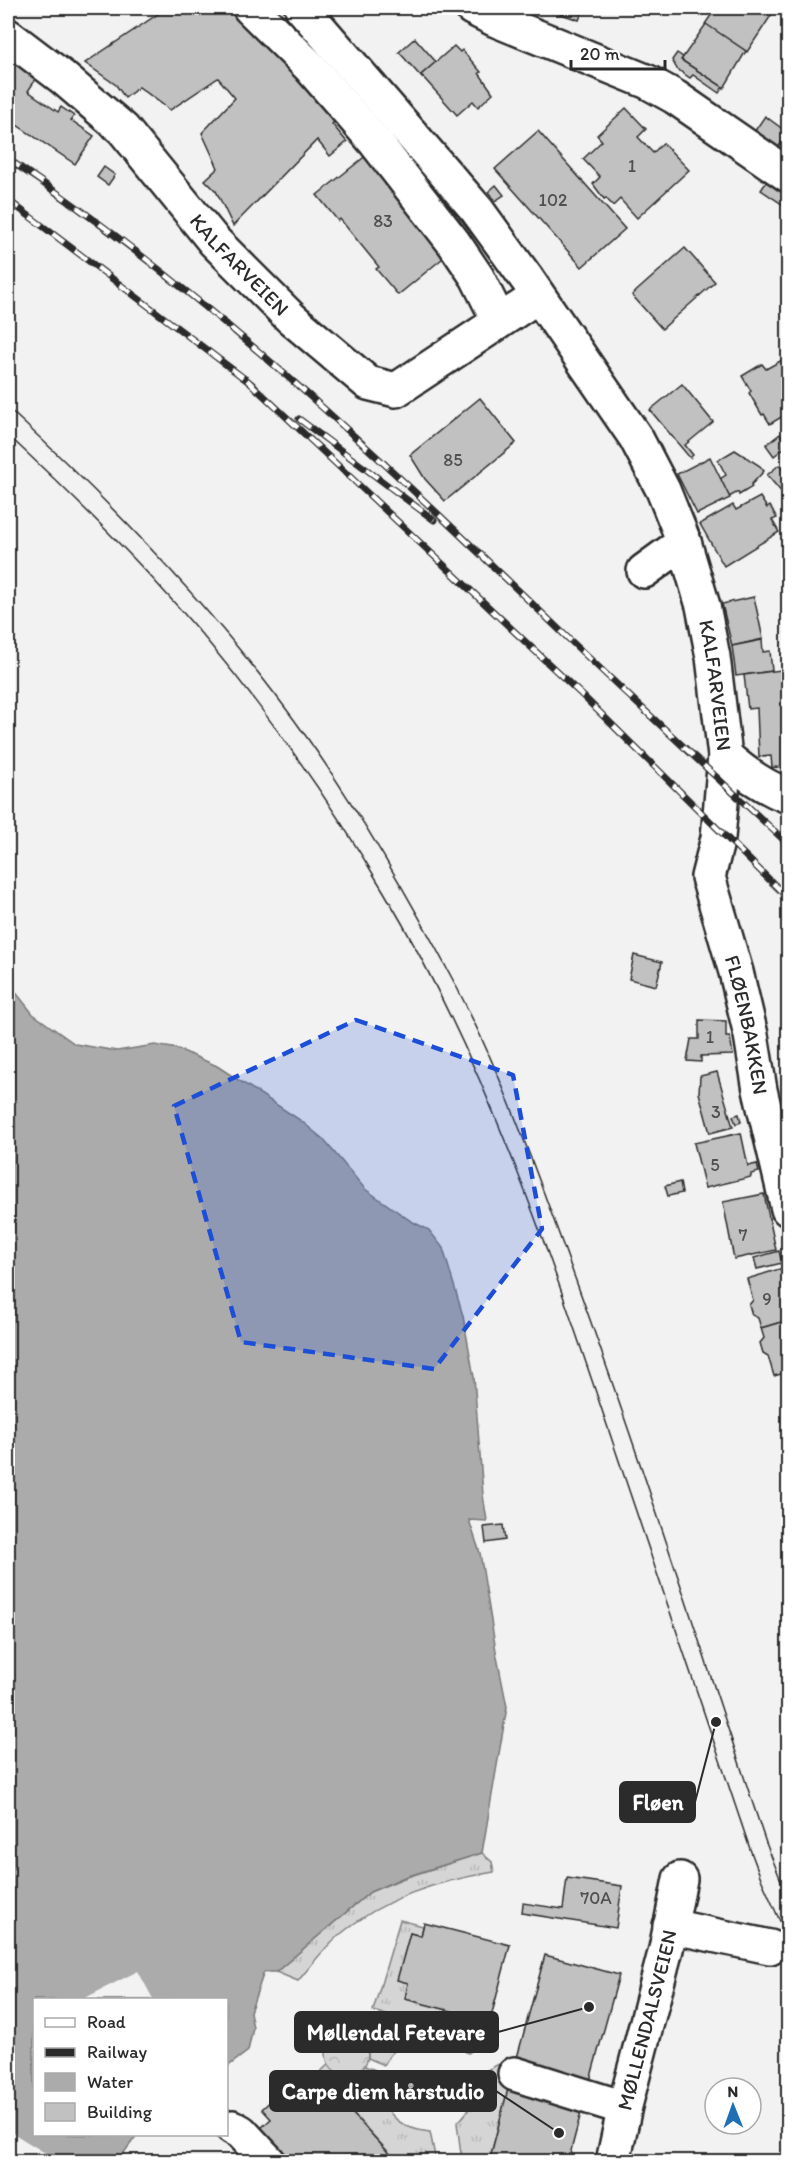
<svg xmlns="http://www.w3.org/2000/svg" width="796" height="2169" font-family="Itim,sans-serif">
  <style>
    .grass { fill: url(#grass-tufts); stroke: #808080; stroke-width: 1.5 }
    .park { fill: url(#park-crowns); stroke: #808080; stroke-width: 1.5 }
    .water { fill: #ababab; stroke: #787878; stroke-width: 1.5 }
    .pier { fill: #f2f2f2 }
    .building { fill: #c1c1c1; stroke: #2b2b2b; stroke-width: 1.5 }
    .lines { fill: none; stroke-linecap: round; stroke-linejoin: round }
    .minor-casing { stroke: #2b2b2b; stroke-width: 38 }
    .minor { stroke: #fff; stroke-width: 33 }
    .tram { stroke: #2b2b2b; stroke-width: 1.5 }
    .rail-casing { stroke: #2b2b2b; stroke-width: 7 }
    .rail { stroke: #fff; stroke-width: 4.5; stroke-dasharray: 14; stroke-linecap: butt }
    .marked { fill: #1d4ed8; fill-opacity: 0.2; stroke: #1d4ed8; stroke-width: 4.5; stroke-dasharray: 12 8; stroke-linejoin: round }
    .labels { text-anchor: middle; stroke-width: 6; stroke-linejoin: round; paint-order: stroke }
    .number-label { font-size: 18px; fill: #505050 }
    .street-label { font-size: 21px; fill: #2b2b2b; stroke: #fff }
    .leader { fill: none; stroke: #2b2b2b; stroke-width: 2 }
    .callout-dot { fill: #2b2b2b; stroke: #fff; stroke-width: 2 }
    .callout { fill: #2b2b2b; stroke: #2b2b2b; stroke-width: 2 }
    .callout-label { font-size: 22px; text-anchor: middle; font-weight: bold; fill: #fff }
  </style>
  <defs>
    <pattern id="grass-tufts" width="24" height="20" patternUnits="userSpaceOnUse" patternTransform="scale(1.5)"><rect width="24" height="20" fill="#d5d5d5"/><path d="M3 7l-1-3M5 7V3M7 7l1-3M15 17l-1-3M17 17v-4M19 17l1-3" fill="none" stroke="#b7b7b7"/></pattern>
    <pattern id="park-crowns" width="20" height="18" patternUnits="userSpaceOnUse" patternTransform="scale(1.5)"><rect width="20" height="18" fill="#d5d5d5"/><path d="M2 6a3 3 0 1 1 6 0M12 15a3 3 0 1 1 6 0" fill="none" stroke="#b7b7b7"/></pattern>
  </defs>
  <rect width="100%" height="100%" fill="#f2f2f2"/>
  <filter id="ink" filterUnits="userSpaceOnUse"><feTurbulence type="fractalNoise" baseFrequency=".0167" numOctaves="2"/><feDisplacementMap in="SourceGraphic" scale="12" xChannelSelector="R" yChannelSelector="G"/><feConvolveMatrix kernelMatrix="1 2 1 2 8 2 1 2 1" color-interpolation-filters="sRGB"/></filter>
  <g filter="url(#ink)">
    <g class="grass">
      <path d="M 482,1853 L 492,1862 L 494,1872 C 436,1881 383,1898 338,1936 C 323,1949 311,1966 298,1981 L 276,1972 L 370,1892 L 404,1878 Z"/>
      <path d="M 400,1920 L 423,1926 L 421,1936 L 410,1933 L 398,1980 L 408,1983 L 405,1999 L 464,2014 L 461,2027 L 493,2037 L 468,2053 L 451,2043 L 452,2040 L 398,2024 L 400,2019 L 373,2011 Z"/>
      <path d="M 353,2034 L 402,2044 L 390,2055 L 384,2065 L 368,2058 C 370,2046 363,2039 353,2034 Z"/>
      <path d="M 501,2063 L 515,2065 L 489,2161 L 462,2161 L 457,2123 C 474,2107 476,2098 477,2075 Z"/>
      <path d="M 329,2064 L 333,2070 L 353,2074 L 365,2066 L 381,2072 C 380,2108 393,2128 430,2132 L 436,2161 L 397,2161 L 317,2075 Z"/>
    </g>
    <circle class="park" cx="347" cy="2054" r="21"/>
    <path class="water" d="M 8,979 L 10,985 L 33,1014 L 75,1044 L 117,1051 L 155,1045 L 178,1049 L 217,1066 L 300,1120 L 323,1139 L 365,1189 L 411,1221 L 429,1230 L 443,1248 L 463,1316 L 474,1377 L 483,1495 L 487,1521 L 469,1520 L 480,1553 L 497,1657 L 507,1707 L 482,1853 L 402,1878 L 370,1892 L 276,1972 L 264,1972 L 250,2012 L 253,2028 L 248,2051 L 227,2067 L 226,2000 L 34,2000 L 34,2134 L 137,2135 L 118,2161 L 8,2161 Z"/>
    <g class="pier">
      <path d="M 138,1971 L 153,1999 L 83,1999 Z"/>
      <path d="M 8,2130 L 58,2161 L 26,2161 L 8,2150 Z"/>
    </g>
    <g class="building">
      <path d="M 167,8 L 241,8 L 336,120 L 332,124 L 347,142 L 330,156 L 317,140 L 233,226 L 216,191 L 205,180 L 218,168 L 202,133 L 235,98 L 218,78 L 170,110 L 139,87 L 125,98 L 116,85 L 85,63 Z"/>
      <path d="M 543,8 L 584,8 L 579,20 Z"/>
      <path d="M 716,8 L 769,8 L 774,11 L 747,52 L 705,24 Z"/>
      <path d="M 706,24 L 746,51 L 724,88 L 681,60 Z"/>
      <path d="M 415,38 L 436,62 L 421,75 L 423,79 L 399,52 Z"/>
      <path d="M 454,46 L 460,52 L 462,50 L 481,72 L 479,73 L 493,93 L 478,107 L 473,101 L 457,115 L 421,75 Z"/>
      <path d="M 677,53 L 683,57 L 681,60 L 723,87 L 719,93 L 693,75 L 690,78 L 677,69 L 672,60 Z"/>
      <path d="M 8,56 L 38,76 L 28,91 L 58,112 L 61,107 L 74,116 L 71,120 L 94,136 L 75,164 L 8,119 L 12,113 L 8,110 Z"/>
      <path d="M 626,108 L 646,129 L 638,137 L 653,153 L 663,143 L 689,170 L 637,218 L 620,199 L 613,206 L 606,198 L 604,199 L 593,184 L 600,177 L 583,159 L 602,141 L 597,135 Z"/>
      <path d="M 765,116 L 788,133 L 778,148 L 754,132 Z"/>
      <path d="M 538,131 L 625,229 L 582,267 L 495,169 Z"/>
      <path d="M 368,154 L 389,180 L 385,184 L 423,231 L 427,228 L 448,254 L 398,295 L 376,269 L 379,267 L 340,219 L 338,221 L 317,195 Z"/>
      <path d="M 104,167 L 115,175 L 108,185 L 97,177 Z"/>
      <path d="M 769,178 L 788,191 L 788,208 L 761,190 Z"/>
      <path d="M 496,185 L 504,195 L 495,201 L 488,192 Z"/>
      <path d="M 685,248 L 715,282 L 662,329 L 632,295 Z"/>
      <path d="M 782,360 L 788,372 L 788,413 L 770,424 L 764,414 L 762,415 L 749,393 L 751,391 L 742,376 L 762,364 L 766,369 Z"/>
      <path d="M 682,384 L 713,422 L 685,445 L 693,455 L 690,458 L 650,410 Z"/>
      <path d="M 480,398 L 516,443 L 445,501 L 425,479 L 410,455 Z"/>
      <path d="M 780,434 L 788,445 L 774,456 L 766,445 Z"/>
      <path d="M 735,450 L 760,466 L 764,471 L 751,485 L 752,487 L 739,495 L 738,492 L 729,497 L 720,479 L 726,475 L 718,460 Z"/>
      <path d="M 710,457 L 730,498 L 697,514 L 677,474 Z"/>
      <path d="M 779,465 L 788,476 L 788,489 L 783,494 L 767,475 Z"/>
      <path d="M 760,497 L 767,508 L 770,506 L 777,518 L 772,520 L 779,532 L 724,566 L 700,524 L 733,505 L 736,510 Z"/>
      <path d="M 754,597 L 763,639 L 732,646 L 722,604 Z"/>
      <path d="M 762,640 L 763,652 L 770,651 L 772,671 L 736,676 L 732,646 Z"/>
      <path d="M 788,669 L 788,768 L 772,767 L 771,756 L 759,757 L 757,708 L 748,709 L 744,675 Z"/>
      <path d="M 634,955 L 662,962 L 656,986 L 629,979 Z"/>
      <path d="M 699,1020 L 726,1021 L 726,1037 L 730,1037 L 733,1055 L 701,1056 L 701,1062 L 687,1061 L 691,1039 L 699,1039 Z"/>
      <path d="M 717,1072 L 733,1127 L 710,1133 L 699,1093 L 700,1076 Z"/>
      <path d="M 739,1114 L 741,1122 L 736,1124 L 733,1116 Z"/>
      <path d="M 741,1133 L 748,1166 L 757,1164 L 759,1172 L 751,1174 L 751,1177 L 705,1188 L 694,1143 Z"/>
      <path d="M 680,1182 L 682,1193 L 668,1196 L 665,1186 Z"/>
      <path d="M 764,1194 L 776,1250 L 734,1259 L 723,1202 Z"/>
      <path d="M 779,1251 L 782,1263 L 757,1269 L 754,1258 Z"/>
      <path d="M 783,1268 L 788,1287 L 788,1320 L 761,1328 L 758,1318 L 752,1315 L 749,1305 L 753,1300 L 747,1279 Z"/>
      <path d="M 788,1320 L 788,1372 L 774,1376 L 768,1356 L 763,1353 L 760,1343 L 764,1338 L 761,1328 Z"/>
      <path d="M 503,1525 L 505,1540 L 486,1543 L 484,1527 Z"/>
      <path d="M 567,1878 L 622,1886 L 616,1928 L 522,1913 L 523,1903 L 563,1909 Z"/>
      <path d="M 424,1923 L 510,1945 L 490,2021 L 405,1999 L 408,1983 L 397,1980 L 410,1933 L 421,1936 Z"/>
      <path d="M 545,1955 L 619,1975 L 589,2084 L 515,2065 Z"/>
      <path d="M 298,2075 L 307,2085 L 317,2075 L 397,2162 L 293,2162 L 261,2128 L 271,2119 L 262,2109 Z"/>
      <path d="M 509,2085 L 583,2105 L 568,2162 L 489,2162 Z"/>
    </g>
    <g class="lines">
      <g class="minor-casing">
        <g id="minor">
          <path d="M 250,8 L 309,66 L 376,143 L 454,243 L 477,277 L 499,321"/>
          <path id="s1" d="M 302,8 L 477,210 L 527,279 L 636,438 L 663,490 L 684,542 L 703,606 L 713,657 L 725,756 L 718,838 L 708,877 L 736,972 L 751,1035 L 760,1090 L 788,1209"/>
          <path d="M 472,8 L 496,20 L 648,82 L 675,97 L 788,175"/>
          <path id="s2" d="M 8,36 L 62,77 L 123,129 L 214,241 L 291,318 L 368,383 L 396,390 L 538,296"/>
          <path d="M 644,571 L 684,542"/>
          <path d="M 725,756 C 744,773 764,787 788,796"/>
          <path d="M 670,1926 L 770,1947"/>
          <path d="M 515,2074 L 624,2108"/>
          <path d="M 232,2127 L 241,2132 L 269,2162"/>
          <path id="s3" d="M 613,2162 L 625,2106 L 666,1949 L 680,1879"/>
        </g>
      </g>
      <use href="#minor" class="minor"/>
      <g class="tram">
        <path d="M 8,408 C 117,508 222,618 308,739 C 362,815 409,897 453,980 C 503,1075 538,1177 575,1278 C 643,1465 703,1655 766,1843 L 788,1898"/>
        <path d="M 8,435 C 57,481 106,528 152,578 C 240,673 318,781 384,892 C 486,1063 549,1252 612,1440 C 658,1576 705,1712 750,1849 L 762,1881 L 788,1939"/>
      </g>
      <g class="rail-casing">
        <g id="rail">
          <path d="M 8,159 C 214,297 392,469 571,641 C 642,709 716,776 788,844"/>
          <path d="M 8,200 L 253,385"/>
          <path d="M 247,380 L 583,696 L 788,898"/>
          <path d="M 299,419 L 434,520"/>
        </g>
      </g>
      <use href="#rail" class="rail"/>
    </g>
  </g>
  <path class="marked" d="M 356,1020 L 513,1075 L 542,1229 L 434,1369 L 241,1342 L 174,1106 Z"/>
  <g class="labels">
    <g class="number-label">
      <text x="632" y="172">1</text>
      <text x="553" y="206">102</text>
      <text x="383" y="227">83</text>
      <text x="453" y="466">85</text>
      <text x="710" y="1043">1</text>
      <text x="716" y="1118">3</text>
      <text x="715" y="1171">5</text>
      <text x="743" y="1241">7</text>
      <text x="767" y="1305">9</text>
      <text x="596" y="1904">70A</text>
    </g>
    <g class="street-label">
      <text dy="7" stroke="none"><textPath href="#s2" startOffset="327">KALFARVEIEN</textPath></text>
      <text dy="7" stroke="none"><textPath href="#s1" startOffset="807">KALFARVEIEN</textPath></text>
      <text dy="7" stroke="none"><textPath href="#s1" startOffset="1154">FLØENBAKKEN</textPath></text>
      <text dy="7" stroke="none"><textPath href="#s3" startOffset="146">MØLLENDALSVEIEN</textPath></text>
    </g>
  </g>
  <path class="leader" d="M716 1722L695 1802M589 2007L498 2032M559 2133L496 2091"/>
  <g class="callout-dot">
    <circle cx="716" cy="1722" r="6"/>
    <circle cx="589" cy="2007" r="6"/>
    <circle cx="559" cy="2133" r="6"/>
  </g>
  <g class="callout">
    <rect x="620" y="1782" width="75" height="40" rx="6"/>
    <rect x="295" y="2012" width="203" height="40" rx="6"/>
    <rect x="270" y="2071" width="226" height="40" rx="6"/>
  </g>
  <g class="callout-label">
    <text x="658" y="1810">Fløen</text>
    <text x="396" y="2040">Møllendal Fetevare</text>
    <text x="383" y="2099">Carpe diem hårstudio</text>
  </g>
  <rect width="796" height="2169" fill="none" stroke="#fff" stroke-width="30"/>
  <rect x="15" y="15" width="766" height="2139" fill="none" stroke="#2b2b2b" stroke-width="2" filter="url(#ink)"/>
  <rect x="33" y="1998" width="195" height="138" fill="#ffffff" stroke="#aaaaaa" stroke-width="1.5"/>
  <rect x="45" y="2018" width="30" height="9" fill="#ffffff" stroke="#aaaaaa" stroke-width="1.5"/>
  <text x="87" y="2028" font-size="18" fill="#2b2b2b">Road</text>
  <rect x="45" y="2048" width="30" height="9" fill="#2b2b2b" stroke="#aaaaaa" stroke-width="1.5"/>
  <text x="87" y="2058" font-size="18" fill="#2b2b2b">Railway</text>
  <rect x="45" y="2073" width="30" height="18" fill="#ababab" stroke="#aaaaaa" stroke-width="1.5"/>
  <text x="87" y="2088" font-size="18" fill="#2b2b2b">Water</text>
  <rect x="45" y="2103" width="30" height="18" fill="#c1c1c1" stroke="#aaaaaa" stroke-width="1.5"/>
  <text x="87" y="2118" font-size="18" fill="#2b2b2b">Building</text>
  <g transform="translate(733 2106) rotate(359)"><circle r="28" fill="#ffffff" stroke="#aaaaaa" stroke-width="1.5"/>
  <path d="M0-4.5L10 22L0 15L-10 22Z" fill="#1f6fb2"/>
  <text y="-9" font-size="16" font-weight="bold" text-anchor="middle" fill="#2b2b2b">N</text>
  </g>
  <path d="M571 60v9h94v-9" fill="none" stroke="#2b2b2b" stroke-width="3"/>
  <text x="580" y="60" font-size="18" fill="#2b2b2b" stroke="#ffffff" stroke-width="4.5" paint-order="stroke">20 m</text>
</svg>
